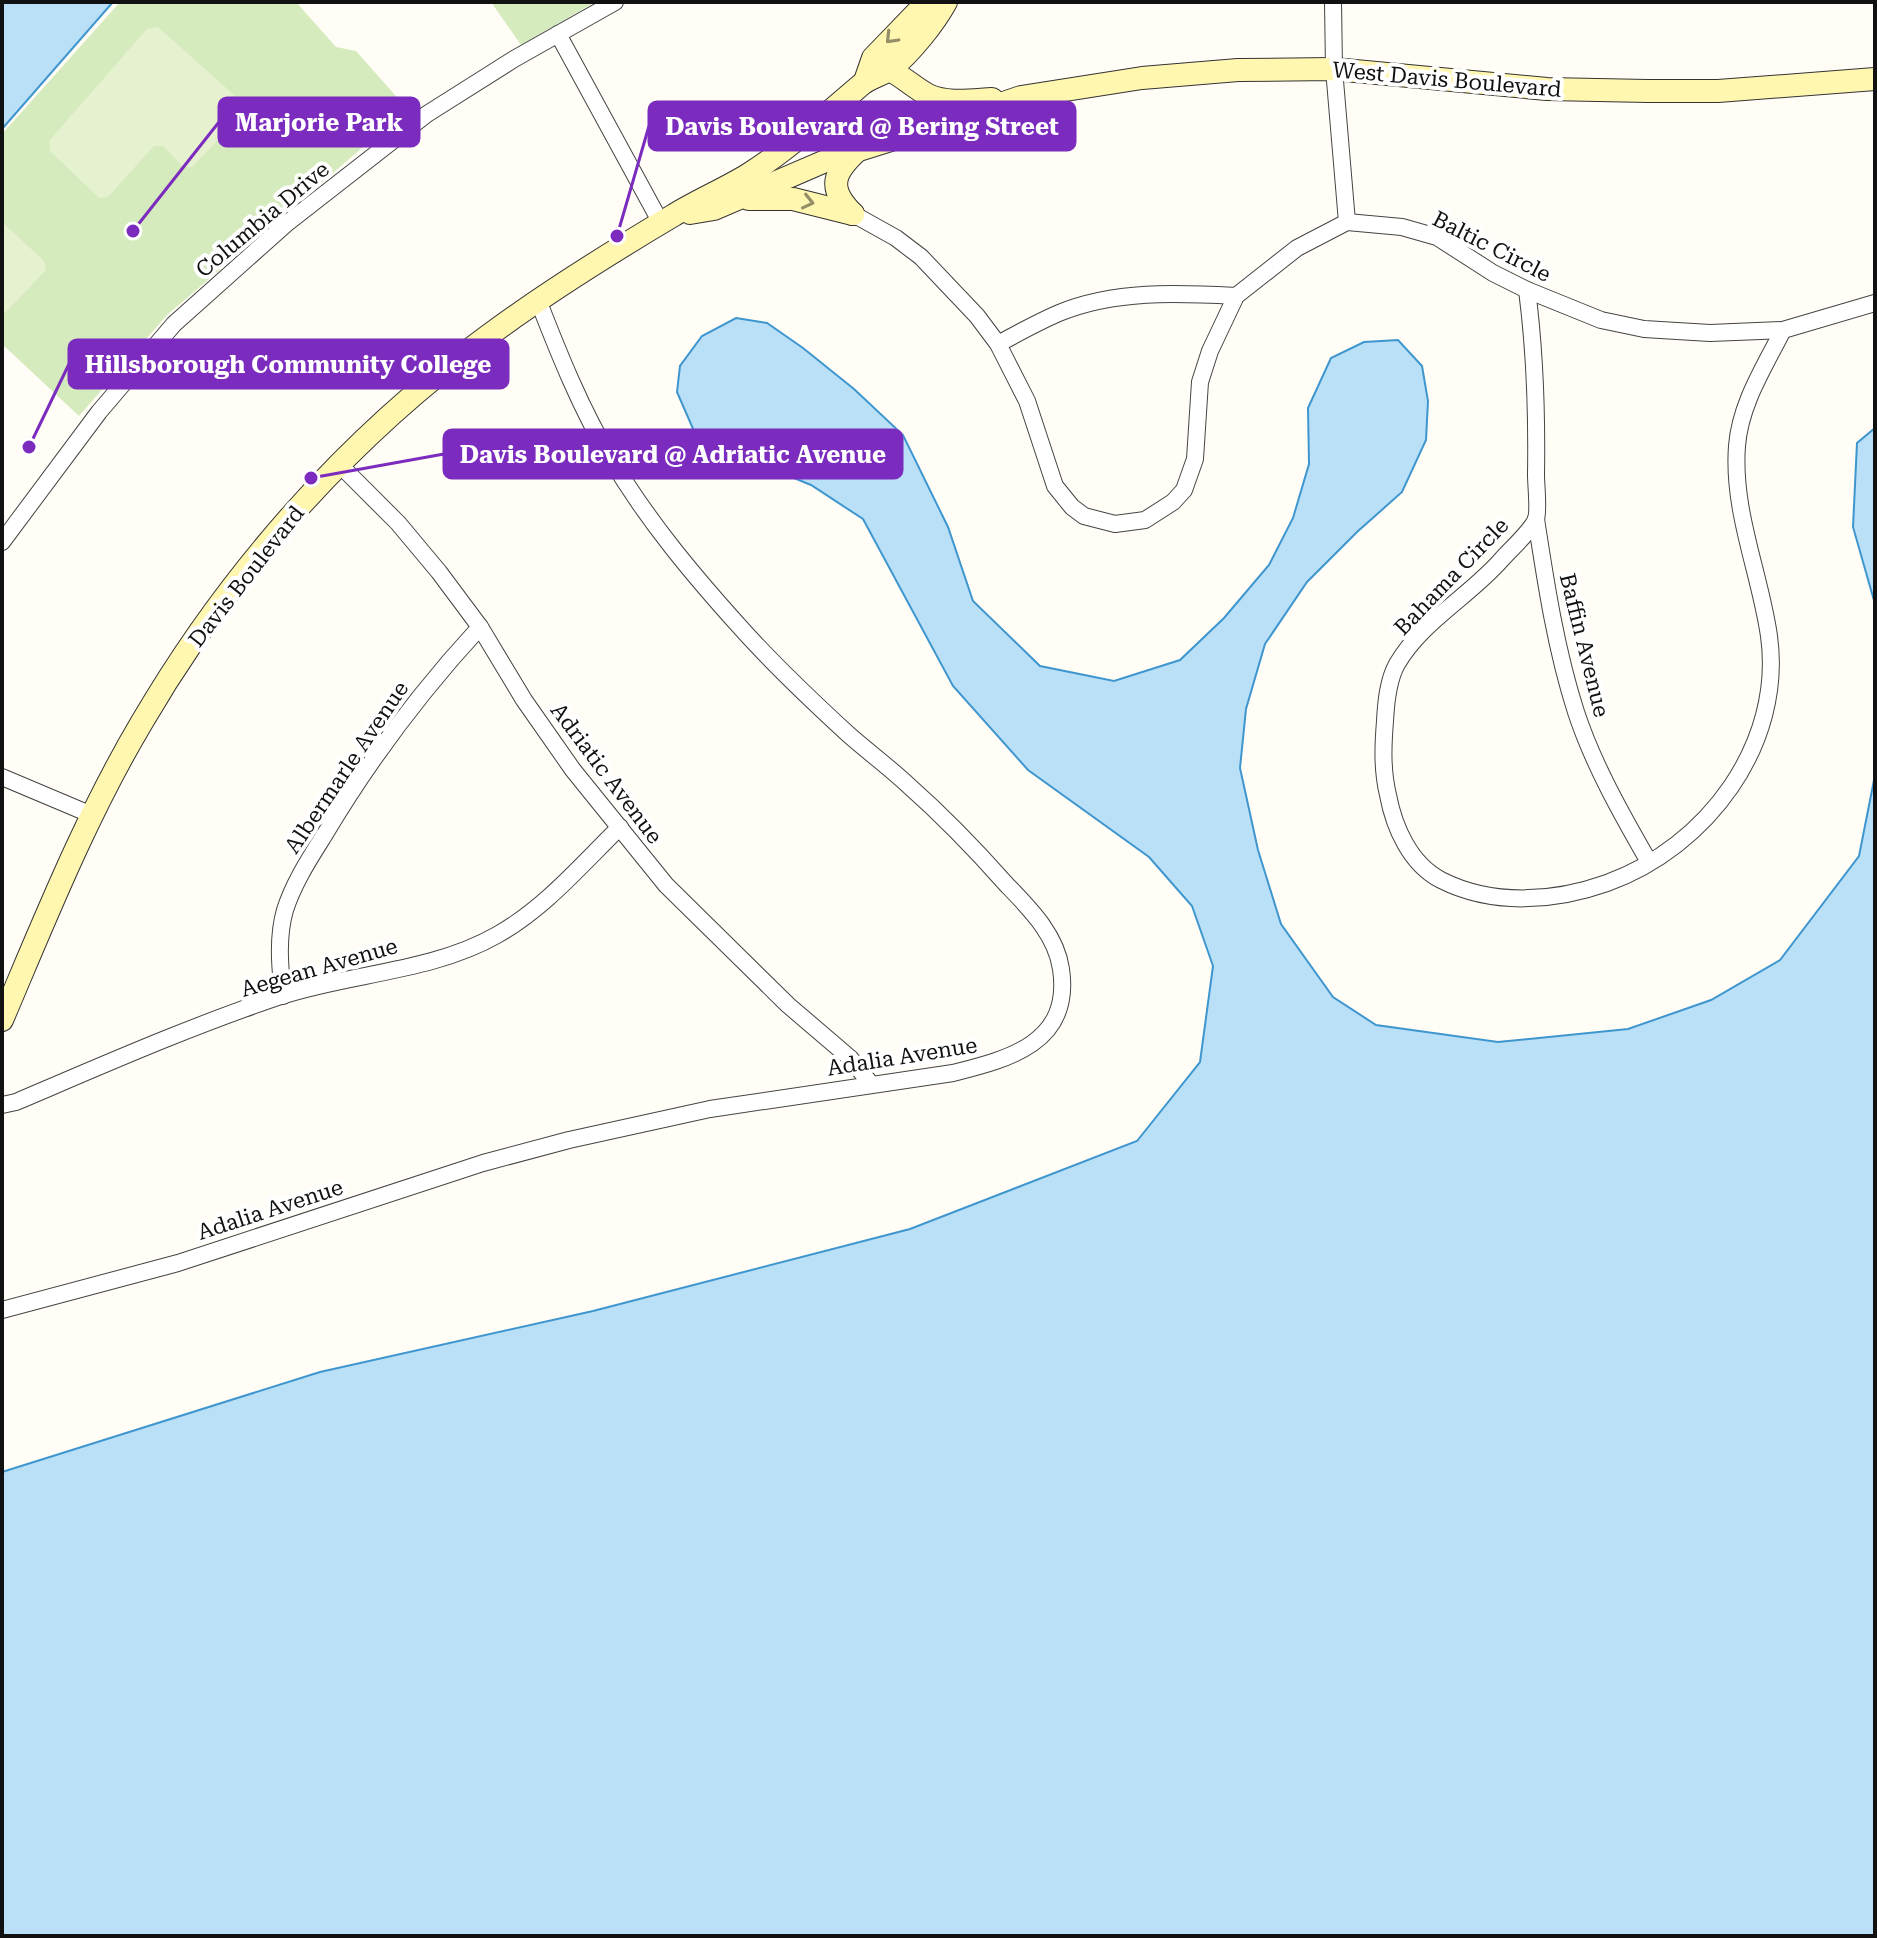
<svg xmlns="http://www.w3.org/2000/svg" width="1877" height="1938" font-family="'Roboto Serif',serif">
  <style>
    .green { fill: #d5ebbd }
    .pitch { fill: #e6f2cf }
    .water { fill: #b9e0f7; stroke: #3f96cf; stroke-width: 2 }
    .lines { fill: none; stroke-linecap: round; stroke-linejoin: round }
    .street-casing { stroke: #444; stroke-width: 18 }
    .secondary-casing { stroke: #333; stroke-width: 24 }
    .street { stroke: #fff; stroke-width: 16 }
    .secondary { stroke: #fff6b0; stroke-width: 22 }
    .oneway { stroke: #948f68 }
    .labels { text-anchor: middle; stroke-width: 8; stroke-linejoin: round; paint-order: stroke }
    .street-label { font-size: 22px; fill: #111; stroke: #fff }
    .leader { fill: none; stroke: #7b2cbf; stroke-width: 3 }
    .callout-dot { fill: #7b2cbf; stroke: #fff; stroke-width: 3 }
    .callout { fill: #7b2cbf; stroke: #7b2cbf; stroke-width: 3 }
    .callout-label { font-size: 24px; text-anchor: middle; font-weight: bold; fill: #fff }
  </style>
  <rect width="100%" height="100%" fill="#fffdf5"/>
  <g class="green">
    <path d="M 120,2 L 296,2 L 336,47 L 356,51 L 410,112 L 362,148 L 167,315 L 79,416 L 2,344 L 2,134 Z"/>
    <path d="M 491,2 L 595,2 L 521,45 Z"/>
  </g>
  <g class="pitch">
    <path d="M 158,27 L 244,104 L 243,114 L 192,167 L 183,167 L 163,146 L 154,146 L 108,197 L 99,198 L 50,151 L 49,141 L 147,29 Z"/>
    <path d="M 2,222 L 44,261 L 46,270 L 2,316 Z"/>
  </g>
  <g class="water">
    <path d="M 2,2 L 113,2 L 2,129 Z"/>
    <path d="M 736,318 L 767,323 L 803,348 L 854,389 L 903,435 L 948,527 L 973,601 L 1040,666 L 1114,681 L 1180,660 L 1224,618 L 1269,565 L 1293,518 L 1309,464 L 1308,408 L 1331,358 L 1364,342 L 1398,340 L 1422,366 L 1428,401 L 1426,440 L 1402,492 L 1357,532 L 1307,582 L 1265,644 L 1246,709 L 1240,768 L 1258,850 L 1281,924 L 1333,997 L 1376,1025 L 1498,1042 L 1628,1029 L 1711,1000 L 1780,960 L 1859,856 L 1875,775 L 1875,1936 L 2,1936 L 2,1472 L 320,1372 L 593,1311 L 910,1229 L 1137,1141 L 1200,1062 L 1213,966 L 1192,906 L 1149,857 L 1028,770 L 953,686 L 863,519 L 811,485 L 697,438 L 677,392 L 680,366 L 702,336 Z"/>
    <path d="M 1875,428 L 1875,604 L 1853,527 L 1857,443 Z"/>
  </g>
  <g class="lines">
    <g class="street-casing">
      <g id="street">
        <path d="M 1333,2 L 1334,69 L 1347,222"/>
        <path d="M 558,34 L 661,223"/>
        <path d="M 853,214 L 896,238 L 921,257 L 977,316 L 998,344 L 1027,401 L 1055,486 L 1072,507 L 1084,516 L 1115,524 L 1145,520 L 1173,502 L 1184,490 L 1195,459 L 1200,382 L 1210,351 L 1236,296 L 1297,248 L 1347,222 L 1402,227 L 1437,237 L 1493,273 L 1527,290 L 1601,320 L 1644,329 L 1710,333 L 1783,330 L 1875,303"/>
        <path d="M 1527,290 C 1535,352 1537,413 1536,475 C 1536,486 1539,510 1536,519 C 1532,530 1510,550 1502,559 C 1470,596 1422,621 1397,664 C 1388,680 1386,702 1385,721 C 1383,746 1382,770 1388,795 C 1394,827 1410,864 1441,880 C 1492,906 1554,902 1607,883 C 1707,847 1784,744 1769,636 C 1760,573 1732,511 1737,446 C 1740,404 1765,366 1783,330"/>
        <path d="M 998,344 C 1018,333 1038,322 1059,313 C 1115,290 1177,293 1236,296"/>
        <path d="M 339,464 L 398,523 L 439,572 L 480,627 L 524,700 L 573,770 L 666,885 L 788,1005 L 850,1058 L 871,1084"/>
        <path d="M 1536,519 C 1546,584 1556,650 1576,712 C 1593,764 1622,815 1649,862"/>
        <path d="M 2,542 L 99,412 L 174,324 L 286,224 L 427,114 L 514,59 L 615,2"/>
        <path d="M 2,777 L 92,815"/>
        <path d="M 283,996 C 280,967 277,938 285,910 C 294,882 310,858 325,834 C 369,760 422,690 480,627"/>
        <path d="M 2,1105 L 16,1102 C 103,1065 191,1026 281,996 C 351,973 432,972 497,935 C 545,908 581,865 620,827"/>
        <path d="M 2,1310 L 178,1263 L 483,1163 L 569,1140 L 710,1109 L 953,1073 C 1009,1059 1072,1043 1061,969 C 1056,934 1029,908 1006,884 C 975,849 943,816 908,785 C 889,767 867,751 848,734 C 811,700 774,665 740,627 C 693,575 647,520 611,459 C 581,409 559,354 538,300"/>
      </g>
    </g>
    <g class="secondary-casing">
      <g id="secondary">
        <path d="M 890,70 C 903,77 915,88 928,95 C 947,104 972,100 992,99"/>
        <path d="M 865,81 L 873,58 L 927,2"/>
        <path d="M 749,199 L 793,199 L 853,214"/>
        <path d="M 690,213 L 714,209 L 830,159 L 945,123 L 1021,97 L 1142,78 L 1238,70 L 1334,69 L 1547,89 L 1648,91 L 1718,91 L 1875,79"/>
        <path d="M 853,214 C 827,188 833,173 858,150"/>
        <path d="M 2,1020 C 45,919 86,816 142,722 C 229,573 348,438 488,336 C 547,292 610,253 674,215 C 698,200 725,189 749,174 C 790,148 824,116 861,85 C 870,77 883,75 892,68 C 911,52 934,24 946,2"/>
      </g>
    </g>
    <use href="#street" class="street"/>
    <use href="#secondary" class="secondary"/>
  </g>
  <defs><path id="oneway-chevron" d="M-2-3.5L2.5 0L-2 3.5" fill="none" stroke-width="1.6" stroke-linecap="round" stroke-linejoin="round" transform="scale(2)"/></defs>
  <g class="oneway">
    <use href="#oneway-chevron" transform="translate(891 38) rotate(134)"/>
    <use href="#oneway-chevron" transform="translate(808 202) rotate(13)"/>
  </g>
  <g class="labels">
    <g class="street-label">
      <text transform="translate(1447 79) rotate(5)" y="8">West Davis Boulevard</text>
      <text transform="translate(262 219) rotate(-40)" y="8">Columbia Drive</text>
      <text transform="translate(1492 246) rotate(27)" y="8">Baltic Circle</text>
      <text transform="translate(246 576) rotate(-52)" y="8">Davis Boulevard</text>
      <text transform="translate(1451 576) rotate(-46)" y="8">Bahama Circle</text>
      <text transform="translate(1585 645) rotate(76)" y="8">Baffin Avenue</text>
      <text transform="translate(346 767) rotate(-56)" y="8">Albermarle Avenue</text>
      <text transform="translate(607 773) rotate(53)" y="8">Adriatic Avenue</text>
      <text transform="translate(319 967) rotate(-16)" y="8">Aegean Avenue</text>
      <text transform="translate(902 1056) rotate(-9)" y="8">Adalia Avenue</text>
      <text transform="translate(270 1209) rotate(-18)" y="8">Adalia Avenue</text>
    </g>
  </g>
  <path class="leader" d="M133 231L219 122M617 236L649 126M29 447L69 364M311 478L444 454"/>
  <g class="callout-dot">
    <circle cx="133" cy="231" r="8"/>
    <circle cx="617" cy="236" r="8"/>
    <circle cx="29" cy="447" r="8"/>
    <circle cx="311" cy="478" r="8"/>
  </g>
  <g class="callout">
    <rect x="219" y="98" width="200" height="48" rx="8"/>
    <rect x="649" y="102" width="426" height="48" rx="8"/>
    <rect x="69" y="340" width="439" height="48" rx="8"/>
    <rect x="444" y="430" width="458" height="48" rx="8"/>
  </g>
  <g class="callout-label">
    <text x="319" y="131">Marjorie Park</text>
    <text x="862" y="135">Davis Boulevard @ Bering Street</text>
    <text x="288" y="373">Hillsborough Community College</text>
    <text x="673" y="463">Davis Boulevard @ Adriatic Avenue</text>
  </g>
  <rect width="1877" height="1938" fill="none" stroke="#111111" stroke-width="8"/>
</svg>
